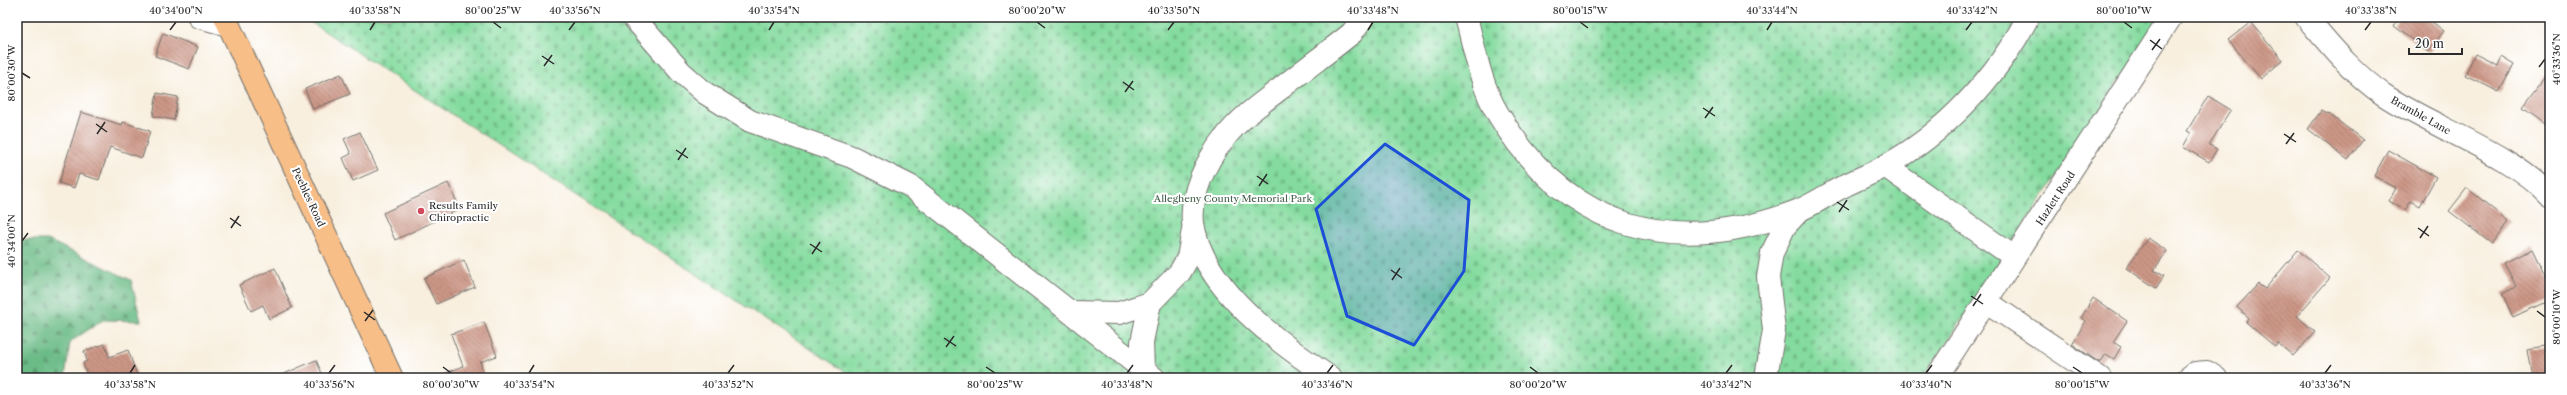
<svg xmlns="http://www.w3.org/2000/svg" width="2567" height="395" font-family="'Libre Caslon Text',serif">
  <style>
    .forest { fill: url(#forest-firs); stroke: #4b7358 }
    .cemetery { fill: url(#cemetery-stones); stroke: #588365 }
    .building { fill: url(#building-back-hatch) }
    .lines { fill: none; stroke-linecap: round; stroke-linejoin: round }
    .minor-casing { stroke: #73706a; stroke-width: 24 }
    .major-casing { stroke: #73706a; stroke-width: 24 }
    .minor { stroke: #fff; stroke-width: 22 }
    .major { stroke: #f7be88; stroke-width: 22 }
    .marked { fill: #1d4ed8; fill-opacity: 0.2; stroke: #1d4ed8; stroke-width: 3; stroke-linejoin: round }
    .ticks { fill: none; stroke: #2b2b2b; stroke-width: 1.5 }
    .poi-dot { fill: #d1495b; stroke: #fff; stroke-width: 1.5 }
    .labels { text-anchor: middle; stroke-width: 4; stroke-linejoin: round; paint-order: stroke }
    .street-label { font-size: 10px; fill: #2b2b2b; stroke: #fff }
    .park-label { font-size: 10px; fill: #46604e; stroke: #fff }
    .poi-label { font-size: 10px; fill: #2b2b2b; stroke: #fff; text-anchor: start }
    .neatline { fill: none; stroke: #2b2b2b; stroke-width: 1.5 }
    .ticks-label { font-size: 10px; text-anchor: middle; fill: #2b2b2b }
  </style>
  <defs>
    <pattern id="forest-firs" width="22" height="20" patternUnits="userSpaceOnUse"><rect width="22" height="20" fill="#6bbb86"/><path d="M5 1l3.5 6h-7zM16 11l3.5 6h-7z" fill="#58986e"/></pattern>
    <pattern id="cemetery-stones" width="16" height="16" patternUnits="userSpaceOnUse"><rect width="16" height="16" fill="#84db9f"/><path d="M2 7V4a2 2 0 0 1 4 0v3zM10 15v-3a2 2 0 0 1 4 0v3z" fill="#72bc89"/></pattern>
    <pattern id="building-back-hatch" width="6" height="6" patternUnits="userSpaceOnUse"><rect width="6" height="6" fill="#cc9686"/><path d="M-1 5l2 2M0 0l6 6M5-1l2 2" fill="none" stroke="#a67b6e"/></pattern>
  </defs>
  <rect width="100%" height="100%" fill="#fff"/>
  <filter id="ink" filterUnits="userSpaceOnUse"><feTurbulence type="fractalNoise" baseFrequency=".025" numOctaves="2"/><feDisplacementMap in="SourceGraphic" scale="8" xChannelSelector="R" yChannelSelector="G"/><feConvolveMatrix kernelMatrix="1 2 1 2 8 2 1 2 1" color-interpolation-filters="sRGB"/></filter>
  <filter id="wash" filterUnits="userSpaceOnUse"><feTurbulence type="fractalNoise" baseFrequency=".012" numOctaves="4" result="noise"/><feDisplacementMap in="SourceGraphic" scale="16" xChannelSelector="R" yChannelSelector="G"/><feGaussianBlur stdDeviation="0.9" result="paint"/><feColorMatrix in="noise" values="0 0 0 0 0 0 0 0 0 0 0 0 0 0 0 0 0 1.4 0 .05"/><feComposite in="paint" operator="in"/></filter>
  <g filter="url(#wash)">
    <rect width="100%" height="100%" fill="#f8efdf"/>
    <path class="forest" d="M 17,240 L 48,240 L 131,280 L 141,321 L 103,320 L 70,342 L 65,378 L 17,378 Z"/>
    <path class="cemetery" d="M 303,17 L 2162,17 L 1923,378 L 855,378 Z"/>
    <g id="blocks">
      <g class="building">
        <path d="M 2400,17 L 2426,17 L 2444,31 L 2428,52 L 2394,26 Z"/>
        <path d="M 2251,22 L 2283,60 L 2261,79 L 2228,40 Z"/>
        <path d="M 163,33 L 198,47 L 189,69 L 155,56 Z"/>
        <path d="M 2475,54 L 2497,65 L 2501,57 L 2514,65 L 2499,92 L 2465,75 Z"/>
        <path d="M 2550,71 L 2550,115 L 2545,123 L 2523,107 Z"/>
        <path d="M 341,74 L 350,94 L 313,109 L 305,89 Z"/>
        <path d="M 157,93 L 178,97 L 174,120 L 153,116 Z"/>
        <path d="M 2208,96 L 2231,110 L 2209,145 L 2217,149 L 2209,162 L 2183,147 L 2191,133 L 2187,131 Z"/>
        <path d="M 2321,111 L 2328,115 L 2329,114 L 2363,140 L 2348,160 L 2308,129 Z"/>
        <path d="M 81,112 L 122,125 L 123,122 L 150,131 L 142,158 L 110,147 L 99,180 L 79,174 L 74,188 L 59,183 Z"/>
        <path d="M 360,132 L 378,170 L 353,181 L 343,158 L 351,154 L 344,139 Z"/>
        <path d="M 2388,150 L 2436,177 L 2420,206 L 2411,201 L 2405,210 L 2389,201 L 2396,188 L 2374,176 Z"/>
        <path d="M 448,183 L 460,209 L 395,240 L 383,213 Z"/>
        <path d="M 2467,188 L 2509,222 L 2492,244 L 2449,211 Z"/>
        <path d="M 2148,238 L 2167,251 L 2154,270 L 2164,276 L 2156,288 L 2126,268 Z"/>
        <path d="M 2532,249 L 2550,286 L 2550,300 L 2513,317 L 2502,293 L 2516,286 L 2504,263 Z"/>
        <path d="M 2298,250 L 2330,278 L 2297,316 L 2315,332 L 2293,356 L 2278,343 L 2275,347 L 2246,322 L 2249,318 L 2237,307 L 2258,284 L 2265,289 Z"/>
        <path d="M 464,260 L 475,287 L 436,304 L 424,278 Z"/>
        <path d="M 275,268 L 292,308 L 269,319 L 263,305 L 251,311 L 239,285 Z"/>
        <path d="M 2093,298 L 2127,321 L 2113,342 L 2121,347 L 2114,359 L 2106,354 L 2100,363 L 2072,344 L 2086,321 L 2081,318 Z"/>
        <path d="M 484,322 L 497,356 L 480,362 L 485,378 L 435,378 L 463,366 L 451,334 Z"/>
        <path d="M 105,344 L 109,357 L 128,350 L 137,375 L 127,378 L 88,378 L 83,363 L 87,361 L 84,351 Z"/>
        <path d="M 2550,345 L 2550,378 L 2533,378 L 2528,349 Z"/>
        <path d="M 316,360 L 324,378 L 275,378 Z"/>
      </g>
    </g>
  </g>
  <g filter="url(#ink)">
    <use href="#blocks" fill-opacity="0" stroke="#73706a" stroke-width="1"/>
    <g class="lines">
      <g class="minor-casing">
        <g id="minor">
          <path d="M 199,17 L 228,25"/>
          <path d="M 633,17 L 681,72 L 705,93 L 750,121 L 852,157 L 910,186 L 1154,378"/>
          <path d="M 1466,17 C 1475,50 1480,84 1498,114 C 1568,230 1673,258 1797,211 C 1813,205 1828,194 1844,186 C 1857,179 1872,174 1885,166 C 1944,134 1997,77 2028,17"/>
          <path d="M 2306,17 C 2330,45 2353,74 2384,95 C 2434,128 2509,152 2550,196"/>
          <path d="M 1885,166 L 2004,250"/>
          <path d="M 1987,302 L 2100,378"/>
          <path d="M 1071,312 L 1119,313 L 1150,303 L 1180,272 L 1188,258 L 1193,230"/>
          <path d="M 1143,369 L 1142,342 L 1150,303"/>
          <path d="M 1331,378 C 1280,344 1202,288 1193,223 C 1190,194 1206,161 1224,139 C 1239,119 1260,104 1280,89 C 1304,70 1328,52 1352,33 L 1363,17"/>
          <path d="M 1766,378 L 1774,330 L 1768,277 L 1772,253 L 1785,226 L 1799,211"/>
          <path d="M 1936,378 L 2171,17"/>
          <path d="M 2188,378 L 2195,373 L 2207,372 L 2216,378"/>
        </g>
      </g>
      <g class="major-casing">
        <path id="major" d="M 225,17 L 392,378"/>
      </g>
      <use href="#minor" class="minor"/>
      <use href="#major" class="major"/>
    </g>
  </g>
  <path class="marked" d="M 1385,144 L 1469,200 L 1464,271 L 1414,345 L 1347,316 L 1316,209 Z"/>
  <path class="ticks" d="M 493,22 L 501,28M 1037,22 L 1045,28M 1580,22 L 1588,28M 2124,22 L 2132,28M 170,30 L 176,22M 370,30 L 375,22M 569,30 L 575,22M 769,30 L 774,22M 1168,30 L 1174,22M 1368,30 L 1373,22M 1767,30 L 1772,22M 1966,30 L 1972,22M 2365,30 L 2371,22M 2150,40 L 2162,49M 2152,50 L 2160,39M 542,56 L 554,64M 544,66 L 552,55M 2539,67 L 2545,59M 22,73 L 30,78M 1123,82 L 1134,90M 1125,92 L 1133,81M 1703,108 L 1715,116M 1705,118 L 1713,107M 96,124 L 107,132M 97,134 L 105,122M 2284,134 L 2296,142M 2286,144 L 2294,133M 676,150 L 688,158M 678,160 L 686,148M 1257,176 L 1268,184M 1259,186 L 1267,174M 1837,202 L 1849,210M 1839,212 L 1847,200M 230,218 L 241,226M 231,228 L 239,216M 2418,228 L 2429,236M 2420,238 L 2428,226M 22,241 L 28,233M 810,244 L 822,252M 812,254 L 820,242M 1391,270 L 1402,278M 1392,280 L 1400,268M 1971,296 L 1983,304M 1973,306 L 1981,294M 2537,311 L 2545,317M 364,312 L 375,320M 365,321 L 373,310M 944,338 L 956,346M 946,347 L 954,336M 443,367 L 451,373M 986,367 L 995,373M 1530,367 L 1538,373M 2073,367 L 2082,373M 130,373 L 135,365M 329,373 L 335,365M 529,373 L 534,365M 728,373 L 734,365M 1127,373 L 1133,365M 1327,373 L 1333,365M 1726,373 L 1732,365M 1926,373 L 1932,365M 2325,373 L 2331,365"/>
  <circle class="poi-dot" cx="421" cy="211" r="4"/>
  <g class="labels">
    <g class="street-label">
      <text transform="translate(2421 115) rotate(29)" y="4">Bramble Lane</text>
      <text transform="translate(309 197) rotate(65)" y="4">Peebles Road</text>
      <text transform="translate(2055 198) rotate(-57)" y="4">Hazlett Road</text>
    </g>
    <g class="park-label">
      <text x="1233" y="202">Allegheny County Memorial Park</text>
    </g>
    <g class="poi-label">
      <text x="429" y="209">Results Family<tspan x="429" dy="12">Chiropractic</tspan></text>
    </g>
  </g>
  <rect width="2567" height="395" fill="none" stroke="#fff" stroke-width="44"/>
  <path d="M2409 48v6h53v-6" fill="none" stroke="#2b2b2b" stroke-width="2"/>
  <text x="2415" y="48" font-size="12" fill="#2b2b2b" stroke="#ffffff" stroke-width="3" paint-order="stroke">20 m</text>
  <rect x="22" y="22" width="2523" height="351" class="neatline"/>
  <g class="ticks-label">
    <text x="176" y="14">40°34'00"N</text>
    <text x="375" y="14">40°33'58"N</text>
    <text x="493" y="14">80°00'25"W</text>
    <text x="575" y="14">40°33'56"N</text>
    <text x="774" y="14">40°33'54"N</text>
    <text x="1037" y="14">80°00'20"W</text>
    <text x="1174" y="14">40°33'50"N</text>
    <text x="1373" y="14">40°33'48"N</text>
    <text x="1580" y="14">80°00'15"W</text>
    <text x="1772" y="14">40°33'44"N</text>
    <text x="1972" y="14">40°33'42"N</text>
    <text x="2124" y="14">80°00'10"W</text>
    <text x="2371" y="14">40°33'38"N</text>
    <text transform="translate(2556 59) rotate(-90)" y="4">40°33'36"N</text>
    <text transform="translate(11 73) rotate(-90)" y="4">80°00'30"W</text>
    <text transform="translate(11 241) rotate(-90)" y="4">40°34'00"N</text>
    <text transform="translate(2556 317) rotate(-90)" y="4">80°00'10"W</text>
    <text x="130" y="388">40°33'58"N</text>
    <text x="329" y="388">40°33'56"N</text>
    <text x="451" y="388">80°00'30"W</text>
    <text x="529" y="388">40°33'54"N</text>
    <text x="728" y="388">40°33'52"N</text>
    <text x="995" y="388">80°00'25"W</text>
    <text x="1127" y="388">40°33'48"N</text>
    <text x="1327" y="388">40°33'46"N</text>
    <text x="1538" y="388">80°00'20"W</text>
    <text x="1726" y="388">40°33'42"N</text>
    <text x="1926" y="388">40°33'40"N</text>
    <text x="2082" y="388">80°00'15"W</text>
    <text x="2325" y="388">40°33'36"N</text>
  </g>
</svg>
